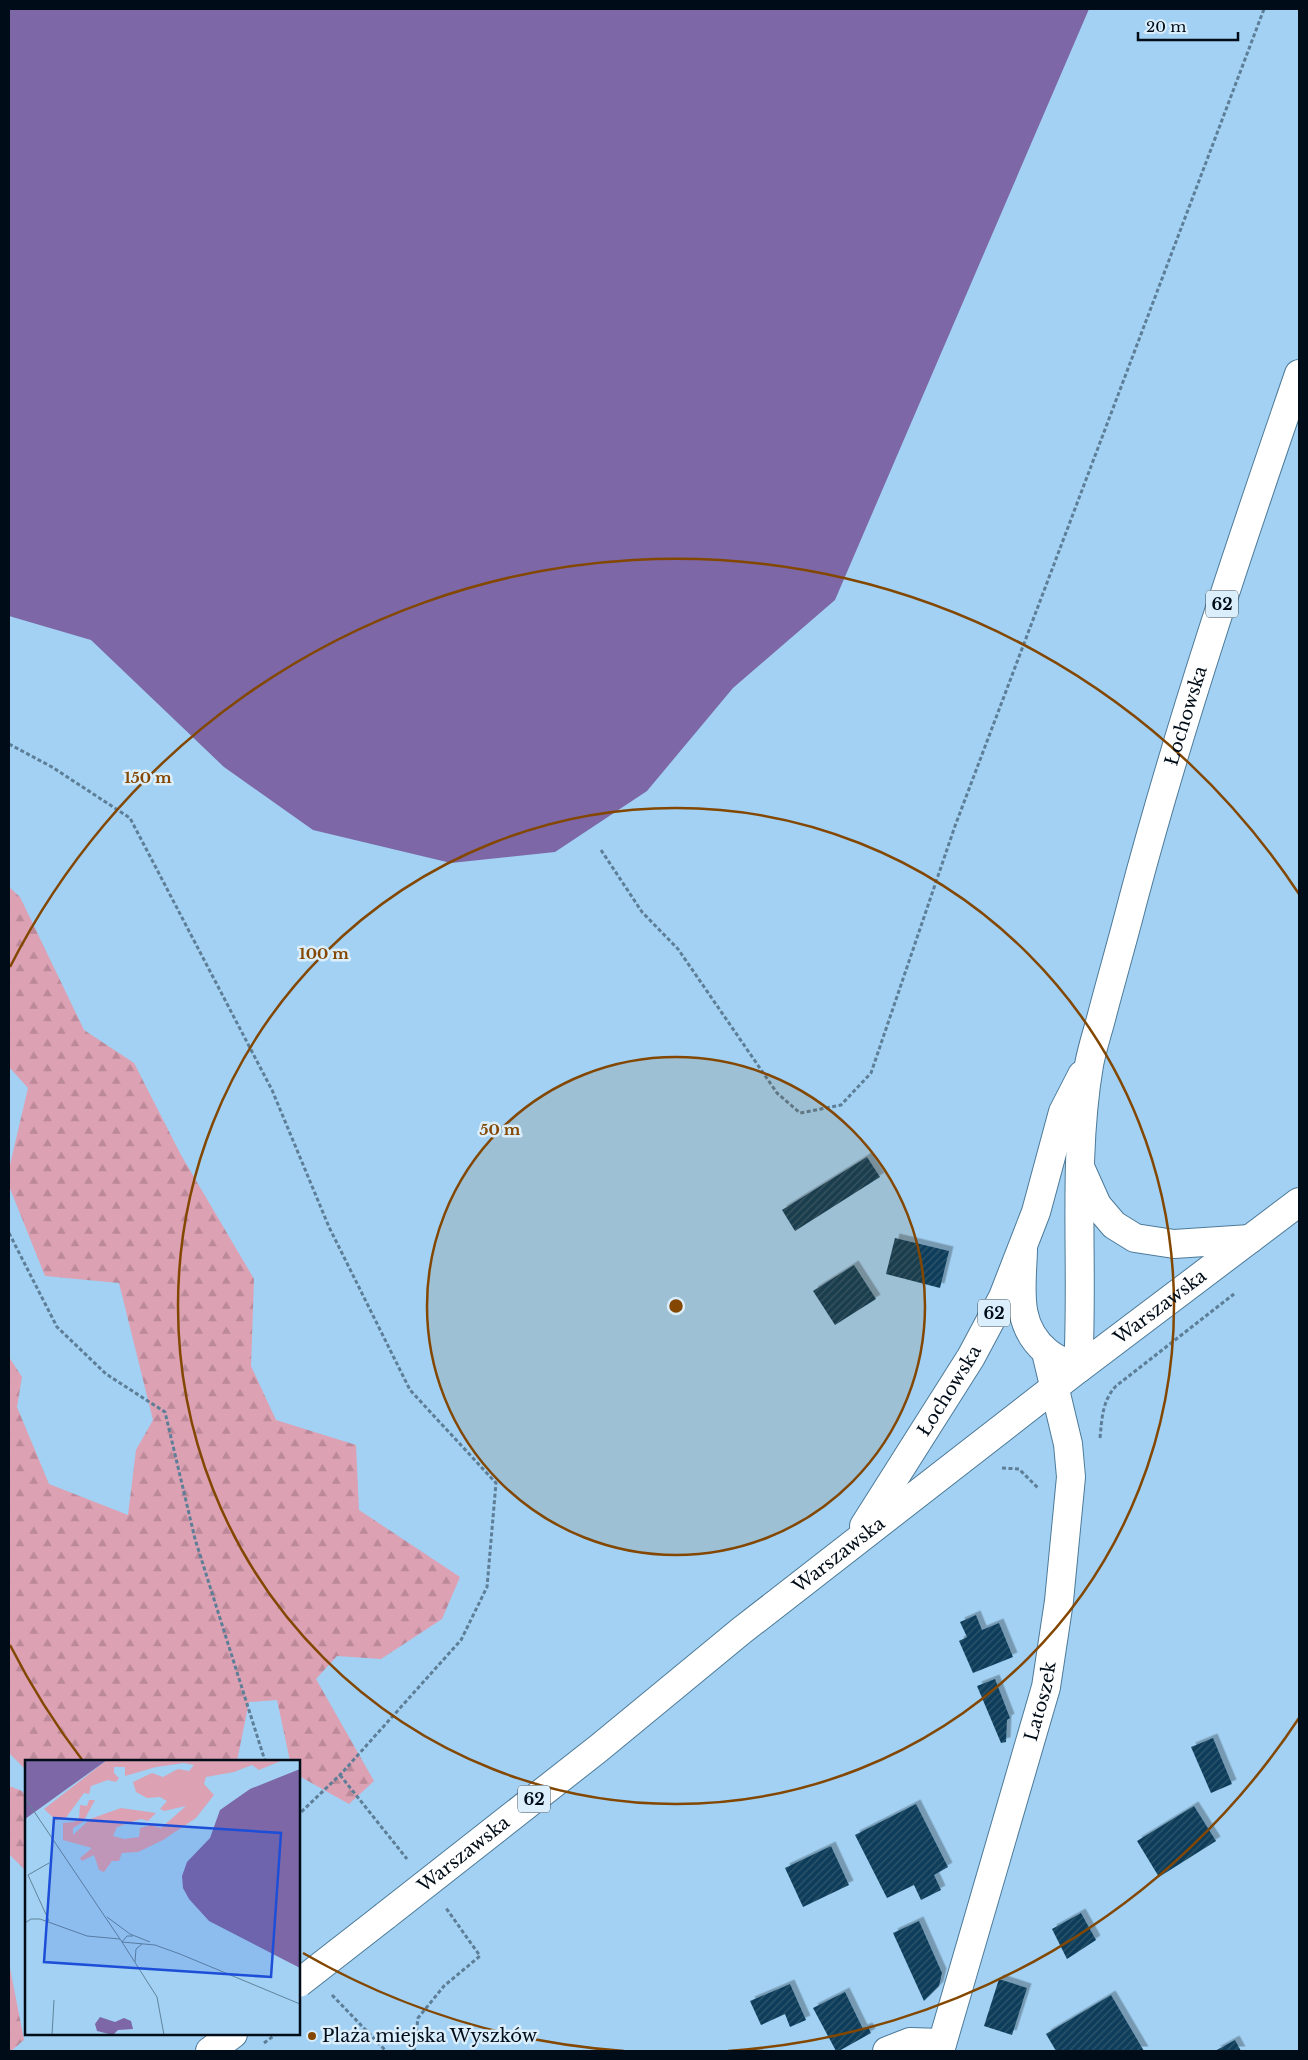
<svg xmlns="http://www.w3.org/2000/svg" width="1308" height="2060" font-family="'Libre Baskerville',serif">
  <style>
    .forest { fill: url(#forest-firs) }
    .water { fill: #7d67a6 }
    .building { fill: url(#building-hatch); filter: url(#shadow) }
    .lines { fill: none; stroke-linecap: round; stroke-linejoin: round }
    .minor-casing { stroke: #4d7a98; stroke-width: 30 }
    .major-casing { stroke: #4d7a98; stroke-width: 30 }
    .path { stroke: #5d7e96; stroke-width: 3; stroke-dasharray: 4 2.5; stroke-linecap: butt }
    .minor { stroke: #fff; stroke-width: 28 }
    .major { stroke: #fff; stroke-width: 28 }
    .major-bridge-casing { stroke: #4d7a98; stroke-width: 30; stroke-linecap: butt }
    .major-bridge { stroke: #fff; stroke-width: 28 }
    .ring { fill: none; stroke: #834701; stroke-width: 2.5 }
    .poi-dot { fill: #834701; stroke: #dbeefc; stroke-width: 2 }
    .labels { text-anchor: middle; stroke-width: 5; stroke-linejoin: round; paint-order: stroke }
    .shield { fill: #dbeefc; stroke: #42505c; stroke-width: 1 }
    .shield-label { font-size: 16px; font-weight: bold; fill: #000d18 }
    .street-label { font-size: 18px; fill: #000d18; stroke: #dbeefc }
    .poi-label { font-size: 18px; fill: #000d18; stroke: #dbeefc; text-anchor: start }
    .inset-road { fill: none; stroke: #61839b; stroke-width: 1 }
    .view { fill: #1d4ed8; fill-opacity: 0.15; stroke: #1d4ed8; stroke-width: 2.5 }
    .inset-edge { fill: none; stroke: #000d18; stroke-width: 2.5 }
    .centre { fill: #834701; stroke: #dbeefc; stroke-width: 2.5 }
    .ring-label { font-size: 15px; text-anchor: middle; font-weight: bold; fill: #834701; stroke: #dbeefc; stroke-width: 5; stroke-linejoin: round; paint-order: stroke }
  </style>
  <defs>
    <pattern id="forest-firs" width="22" height="20" patternUnits="userSpaceOnUse" patternTransform="scale(1.25)"><rect width="22" height="20" fill="#dca1b3"/><path d="M5 1l3.5 6h-7zM16 11l3.5 6h-7z" fill="#bb8999"/></pattern>
    <pattern id="building-hatch" width="6" height="6" patternUnits="userSpaceOnUse" patternTransform="scale(1.25)"><rect width="6" height="6" fill="#0f3e5a"/><path d="M-1 1l2-2M0 6l6-6M5 7l2-2" fill="none" stroke="#30566d"/></pattern>
    <filter id="shadow"><feDropShadow dx="4.5" dy="-4.5" stdDeviation="0" flood-color="#0004"/></filter>
  </defs>
  <rect width="100%" height="100%" fill="#a2d1f3"/>
  <g class="forest">
    <path d="M 9,887 L 20,897 L 84,1030 L 134,1063 L 181,1155 L 254,1279 L 251,1366 L 276,1420 L 356,1445 L 359,1510 L 460,1577 L 442,1619 L 381,1659 L 337,1656 L 316,1679 L 374,1781 L 349,1804 L 299,1776 L 299,1761 L 290,1761 L 277,1700 L 249,1702 L 237,1761 L 26,1761 L 26,1770 L 9,1753 L 9,1357 L 22,1377 L 17,1407 L 49,1484 L 128,1515 L 136,1450 L 153,1420 L 119,1283 L 45,1276 L 9,1186 L 9,1169 L 28,1088 L 9,1067 Z"/>
    <path d="M 9,1786 L 22,1791 L 26,1797 L 26,1871 L 9,1854 Z"/>
    <path d="M 9,1963 L 24,2040 L 11,2051 L 9,2051 Z"/>
  </g>
  <path class="water" d="M 9,9 L 1089,9 L 835,600 L 733,688 L 647,791 L 555,852 L 451,863 L 313,830 L 224,767 L 91,640 L 9,616 Z"/>
  <g class="building">
    <path d="M 867,1157 L 880,1177 L 795,1231 L 782,1210 Z"/>
    <path d="M 895,1238 L 949,1251 L 940,1288 L 886,1274 Z"/>
    <path d="M 854,1265 L 876,1299 L 835,1325 L 813,1291 Z"/>
    <path d="M 976,1615 L 982,1630 L 999,1623 L 1013,1657 L 973,1673 L 959,1641 L 967,1637 L 960,1622 Z"/>
    <path d="M 995,1679 L 1010,1718 L 1007,1720 L 1006,1742 L 1001,1743 L 977,1686 Z"/>
    <path d="M 1213,1738 L 1232,1784 L 1211,1793 L 1191,1747 Z"/>
    <path d="M 916,1804 L 948,1867 L 934,1875 L 941,1890 L 921,1900 L 914,1885 L 887,1898 L 855,1835 Z"/>
    <path d="M 1194,1806 L 1216,1841 L 1159,1877 L 1137,1841 Z"/>
    <path d="M 831,1846 L 849,1885 L 803,1907 L 785,1868 Z"/>
    <path d="M 1081,1913 L 1096,1940 L 1067,1959 L 1052,1929 Z"/>
    <path d="M 919,1921 L 942,1973 L 939,1986 L 924,2001 L 893,1933 Z"/>
    <path d="M 999,1979 L 1027,1988 L 1012,2035 L 984,2026 Z"/>
    <path d="M 790,1984 L 806,2020 L 790,2027 L 785,2014 L 761,2025 L 750,2001 Z"/>
    <path d="M 845,1992 L 863,2029 L 868,2027 L 871,2033 L 839,2051 L 836,2051 L 813,2008 Z"/>
    <path d="M 1111,1995 L 1144,2051 L 1056,2051 L 1046,2034 Z"/>
    <path d="M 1235,2040 L 1241,2051 L 1215,2051 Z"/>
  </g>
  <g class="lines">
    <g class="minor-casing">
      <g id="minor">
        <path d="M 1080,1167 L 1097,1205 L 1114,1225 L 1135,1238 L 1174,1244 L 1250,1239"/>
        <path id="s1" d="M 1023,1250 C 1022,1287 1014,1325 1047,1352 C 1055,1359 1068,1364 1078,1369 L 1299,1202"/>
        <path d="M 887,2051 L 910,2042 L 942,2043"/>
        <path id="s2" d="M 940,2051 L 1046,1687 L 1059,1601 L 1071,1477 L 1068,1444 L 1046,1352"/>
      </g>
    </g>
    <g class="major-casing">
      <g id="major">
        <path id="s3" d="M 864,1526 L 971,1357 L 1003,1297 L 1036,1212 L 1063,1112 L 1082,1075"/>
        <path id="s4" d="M 385,1916 L 599,1748 L 741,1631 L 1078,1369 C 1084,1268 1072,1165 1089,1065 C 1092,1048 1098,1031 1102,1015 C 1112,977 1123,939 1133,900 C 1180,723 1239,548 1299,374"/>
        <path d="M 210,2051 L 233,2034"/>
      </g>
    </g>
    <g class="path">
      <path d="M 9,744 L 52,767 L 130,818 L 272,1090 L 329,1227 L 410,1390 L 496,1483 L 487,1587 L 461,1640 L 340,1775 L 299,1814"/>
      <path d="M 601,850 L 642,912 L 678,949 L 777,1093 L 800,1113 L 841,1105 L 871,1073 L 955,826 L 1264,9"/>
      <path d="M 9,1233 L 57,1327 L 106,1374 L 165,1412 L 195,1539 L 265,1761"/>
      <path d="M 1100,1438 C 1102,1419 1102,1401 1116,1386 L 1234,1294"/>
      <path d="M 1002,1468 L 1019,1469 L 1038,1488"/>
      <path d="M 340,1775 L 407,1859"/>
      <path d="M 332,1995 L 386,2051"/>
      <path d="M 264,2043 L 276,2034"/>
      <path d="M 414,2051 L 418,2018 L 444,1986 L 480,1956 L 446,1908"/>
    </g>
    <use href="#minor" class="minor"/>
    <use href="#major" class="major"/>
    <g class="major-bridge-casing">
      <path id="major-bridge" d="M 299,1983 L 385,1916"/>
    </g>
    <use href="#major-bridge" class="major-bridge"/>
  </g>
  <circle cx="676" cy="1306" r="249" fill="#834701" fill-opacity=".12"/>
  <g class="ring">
    <circle cx="676" cy="1306" r="249"/>
    <circle cx="676" cy="1306" r="498"/>
    <path d="M1299 1718A747 747 0 0 1 728 2051M624 2051A747 747 0 0 1 303 1953M83 1761A747 747 0 0 1 10 1645M10 967A747 747 0 0 1 1299 894"/>
  </g>
  <circle class="poi-dot" cx="312" cy="2036" r="5"/>
  <g class="labels">
    <g class="shield">
      <rect x="1206" y="590.5" width="32" height="27" rx="4"/>
      <rect x="978" y="1299.5" width="32" height="27" rx="4"/>
      <rect x="518" y="1785.5" width="32" height="27" rx="4"/>
    </g>
    <g class="shield-label">
      <text x="1222" y="610">62</text>
      <text x="994" y="1319">62</text>
      <text x="534" y="1805">62</text>
    </g>
    <g class="street-label">
      <text dy="6" stroke="none"><textPath href="#s4" startOffset="1550">Łochowska</textPath></text>
      <text dy="6" stroke="none"><textPath href="#s1" startOffset="248">Warszawska</textPath></text>
      <text dy="6" stroke="none"><textPath href="#s3" startOffset="160">Łochowska</textPath></text>
      <text dy="6" stroke="none"><textPath href="#s4" startOffset="580">Warszawska</textPath></text>
      <text dy="6" stroke="none"><textPath href="#s2" startOffset="364">Latoszek</textPath></text>
      <text dy="6" stroke="none"><textPath href="#s4" startOffset="100">Warszawska</textPath></text>
    </g>
    <g class="poi-label">
      <text x="322" y="2042">Plaża miejska Wyszków</text>
    </g>
  </g>
  <g transform="translate(25 1760)">
    <rect width="275" height="275" fill="#a2d1f3"/>
    <path d="M 82,0 L 258,0 L 234,10 L 227,5 L 209,12 L 181,17 L 179,24 L 189,35 L 171,58 L 138,80 L 113,92 L 97,93 L 94,101 L 87,101 L 79,112 L 74,110 L 69,95 L 57,101 L 55,98 L 67,88 L 38,80 L 38,63 L 49,62 L 54,58 L 55,45 L 62,46 L 64,40 L 70,40 L 58,62 L 48,68 L 48,75 L 65,59 L 96,48 L 131,53 L 123,61 L 116,59 L 92,67 L 88,76 L 99,79 L 114,77 L 115,68 L 126,65 L 136,68 L 161,46 L 139,51 L 135,49 L 142,41 L 135,37 L 122,38 L 111,32 L 108,22 L 127,13 L 138,17 L 153,9 L 164,11 L 169,5 L 159,3 L 131,7 L 100,16 L 100,7 L 89,7 L 89,13 L 94,18 L 91,22 L 83,20 L 66,26 L 64,34 L 59,33 L 40,59 L 31,60 L 19,49 Z" fill="#dca1b3"/>
    <path d="M 0,0 L 82,0 L 0,59 ZM 275,9 L 275,208 L 184,161 L 164,139 L 158,128 L 157,116 L 162,102 L 185,78 L 195,50 L 225,29 ZM 75,257 L 90,262 L 99,258 L 106,261 L 108,269 L 93,270 L 88,275 L 72,271 L 70,264 Z" fill="#7d67a6"/>
    <path class="inset-road" d="M 0,38 L 97,182 L 130,185 L 155,194 L 275,244M 82,157 L 105,174 L 125,182M 24,161 L 3,115 L 24,103M 0,163 L 6,159 L 15,159 L 62,176 L 95,179M 108,176 L 102,176 L 97,182 L 132,237 L 139,275M 110,202 L 111,189 L 117,184M 27,275 L 29,240"/>
    <path class="view" d="M 29,58 L 256,73 L 246,217 L 19,202 Z"/>
    <rect width="275" height="275" class="inset-edge"/>
  </g>
  <circle cx="676" cy="1306" r="8" class="centre"/>
  <g class="ring-label">
    <text x="148" y="783">150 m</text>
    <text x="324" y="959">100 m</text>
    <text x="500" y="1135">50 m</text>
  </g>
  <rect width="1308" height="2060" fill="none" stroke="#000d18" stroke-width="20"/>
  <path d="M1138 32v8h100v-8" fill="none" stroke="#000d18" stroke-width="2.5"/>
  <text x="1146" y="32" font-size="15" fill="#000d18" stroke="#dbeefc" stroke-width="4" paint-order="stroke">20 m</text>
</svg>
